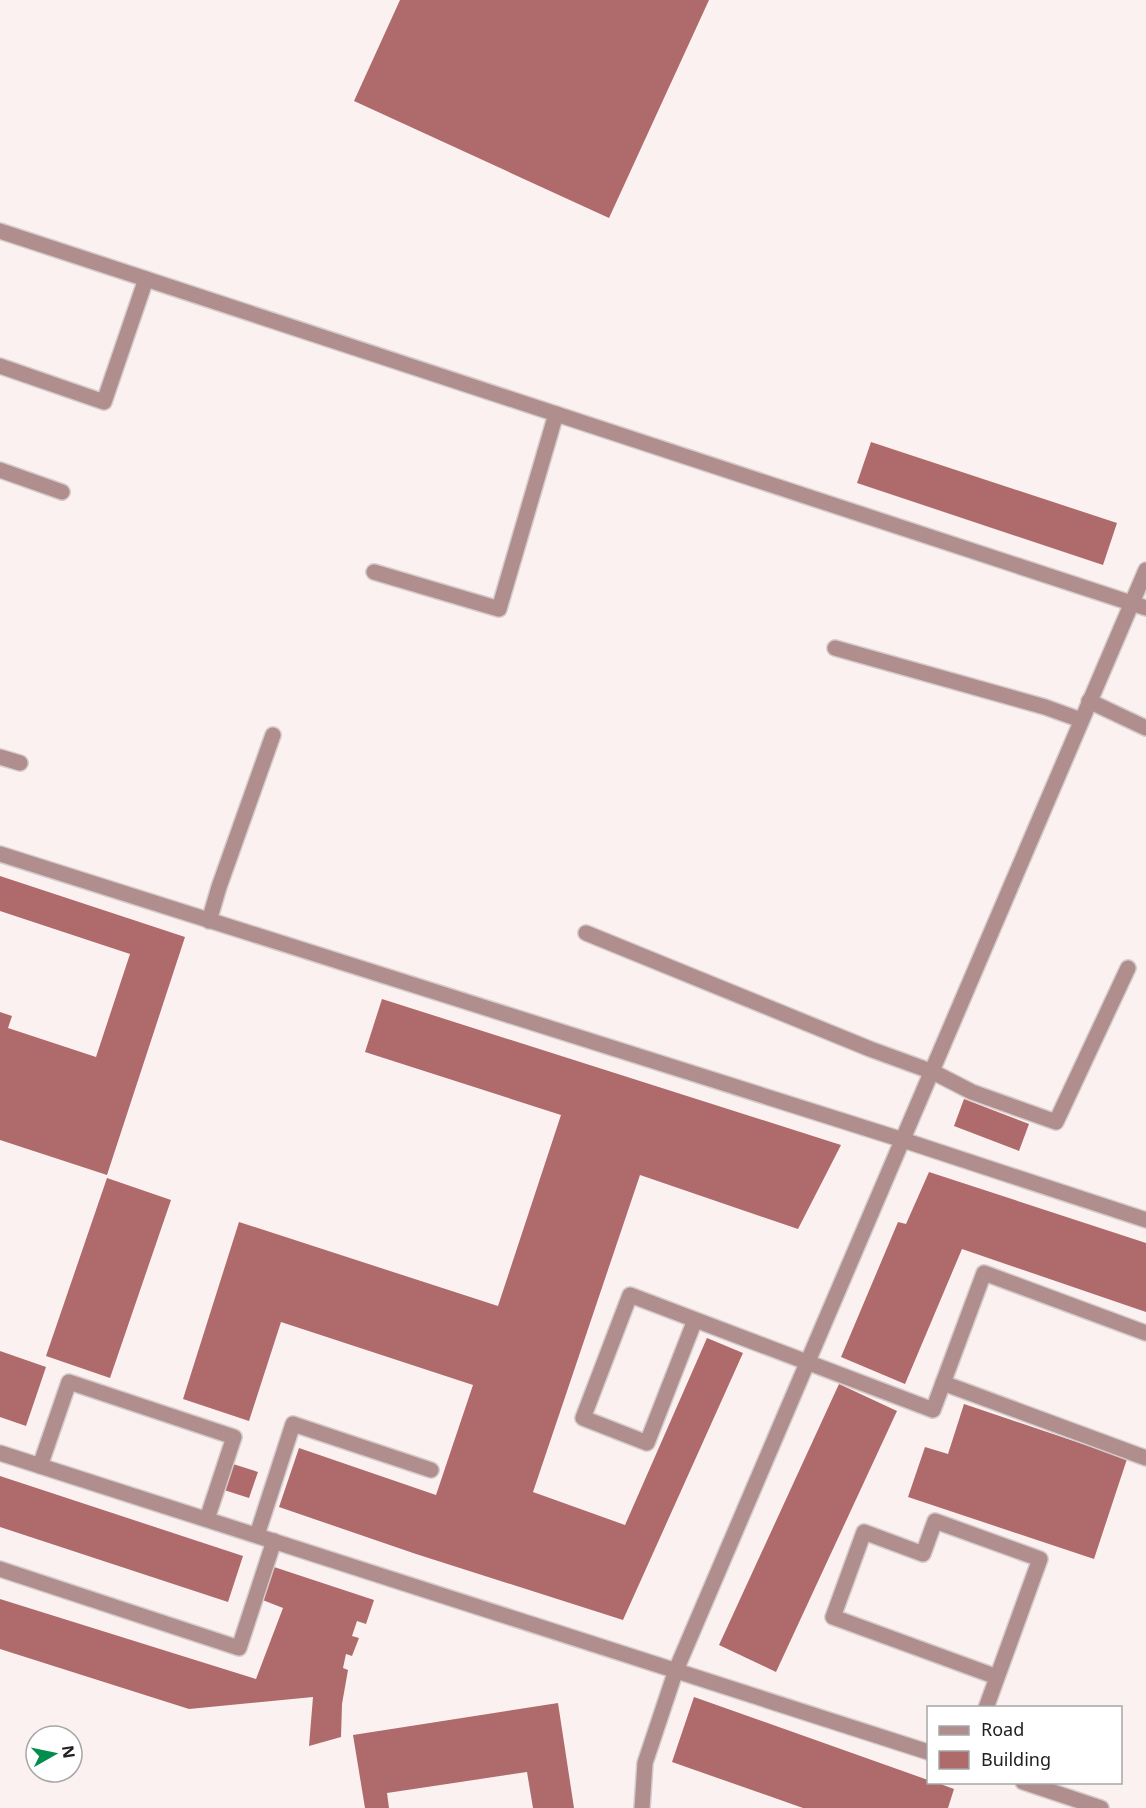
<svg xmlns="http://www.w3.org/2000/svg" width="1146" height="1808" font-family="'Noto Sans',sans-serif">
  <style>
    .building { fill: #af6b6b }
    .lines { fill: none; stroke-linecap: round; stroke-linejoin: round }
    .minor-casing { stroke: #d5cbcb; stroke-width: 18 }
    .minor { stroke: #af8e8d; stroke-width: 15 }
  </style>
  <rect width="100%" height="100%" fill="#fcf1f1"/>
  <g class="building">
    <path d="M 400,0 L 709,0 L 609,218 L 354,101 Z"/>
    <path d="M 871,442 L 1117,523 L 1103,565 L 857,483 Z"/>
    <path d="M 0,876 L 185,937 L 107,1175 L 0,1140 L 0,1012 L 12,1016 L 8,1028 L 96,1057 L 130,954 L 0,911 Z"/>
    <path d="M 382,999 L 841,1145 L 798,1229 L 640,1175 L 533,1492 L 625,1525 L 707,1338 L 743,1353 L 623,1620 L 416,1554 L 279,1507 L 299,1448 L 436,1495 L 473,1385 L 281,1322 L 249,1421 L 183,1399 L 239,1222 L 498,1306 L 561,1115 L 365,1052 Z"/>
    <path d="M 964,1099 L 1029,1124 L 1019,1151 L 954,1126 Z"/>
    <path d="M 929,1172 L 1146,1243 L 1146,1312 L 962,1249 L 905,1384 L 841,1357 L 898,1222 L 906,1224 Z"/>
    <path d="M 107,1178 L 171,1200 L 110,1378 L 46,1356 Z"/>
    <path d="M 0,1351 L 46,1367 L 26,1426 L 0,1417 Z"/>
    <path d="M 839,1384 L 897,1411 L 776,1672 L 719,1645 Z"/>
    <path d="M 964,1404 L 1127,1459 L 1094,1559 L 908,1497 L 925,1447 L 948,1454 Z"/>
    <path d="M 233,1464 L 258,1472 L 249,1498 L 224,1490 Z"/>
    <path d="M 0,1476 L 243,1556 L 228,1602 L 0,1527 Z"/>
    <path d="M 271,1566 L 374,1600 L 366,1624 L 357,1621 L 352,1636 L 359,1638 L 352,1656 L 346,1654 L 343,1668 L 348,1670 L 342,1704 L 341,1737 L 309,1746 L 313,1697 L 189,1709 L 0,1649 L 0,1599 L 256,1679 L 283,1608 L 260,1599 Z"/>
    <path d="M 694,1697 L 928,1780 L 928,1782 L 935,1782 L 954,1789 L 948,1808 L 803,1808 L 672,1762 Z"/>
    <path d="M 558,1703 L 574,1808 L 533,1808 L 527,1772 L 387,1793 L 389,1808 L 365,1808 L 353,1735 Z"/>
  </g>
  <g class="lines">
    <g class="minor-casing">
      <g id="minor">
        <path d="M 0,231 L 1146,608"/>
        <path d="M 0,366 L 104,402 L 146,279"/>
        <path d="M 0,470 L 62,492"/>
        <path d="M 374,572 L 499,609 L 556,414"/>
        <path d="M 835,648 L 1045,707 L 1081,720"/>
        <path d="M 1089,701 L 1146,728"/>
        <path d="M 0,757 L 20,763"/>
        <path d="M 0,854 L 903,1140 L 1146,1220"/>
        <path d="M 209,921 L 219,887 L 273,735"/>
        <path d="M 586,933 L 870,1049 L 933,1072 L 972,1092 L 1056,1122 L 1128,968"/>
        <path d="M 695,1320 L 647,1443 L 583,1418 L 630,1295 L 933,1410 L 984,1273 L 1146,1333"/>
        <path d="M 943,1383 L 1146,1458"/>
        <path d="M 0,1453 L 928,1752"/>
        <path d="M 40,1466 L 69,1382 L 234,1437 L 207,1519"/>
        <path d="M 257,1535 L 293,1424 L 431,1470"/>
        <path d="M 0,1569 L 239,1648 L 274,1541"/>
        <path d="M 986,1708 L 1040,1559 L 935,1521 L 923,1554 L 864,1532 L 833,1617 L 997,1677"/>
        <path d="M 1023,1782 L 1101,1808"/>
        <path d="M 642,1808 L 645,1763 L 676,1670 L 1146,570"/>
      </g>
    </g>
    <use href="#minor" class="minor"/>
  </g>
  <rect x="927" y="1706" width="195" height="78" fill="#ffffff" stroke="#a7a6a6" stroke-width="1.5"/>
  <rect x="939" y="1726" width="30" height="9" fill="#af8e8d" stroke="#a7a6a6" stroke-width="1.5"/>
  <text x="981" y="1736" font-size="18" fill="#242020">Road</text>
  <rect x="939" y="1751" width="30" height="18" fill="#af6b6b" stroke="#a7a6a6" stroke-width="1.5"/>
  <text x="981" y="1766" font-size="18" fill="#242020">Building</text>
  <g transform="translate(54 1754) rotate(81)"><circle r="28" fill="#ffffff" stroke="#a7a6a6" stroke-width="1.5"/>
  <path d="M0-4.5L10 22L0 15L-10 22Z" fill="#018e4c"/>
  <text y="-9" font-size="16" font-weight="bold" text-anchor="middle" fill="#242020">N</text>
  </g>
</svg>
